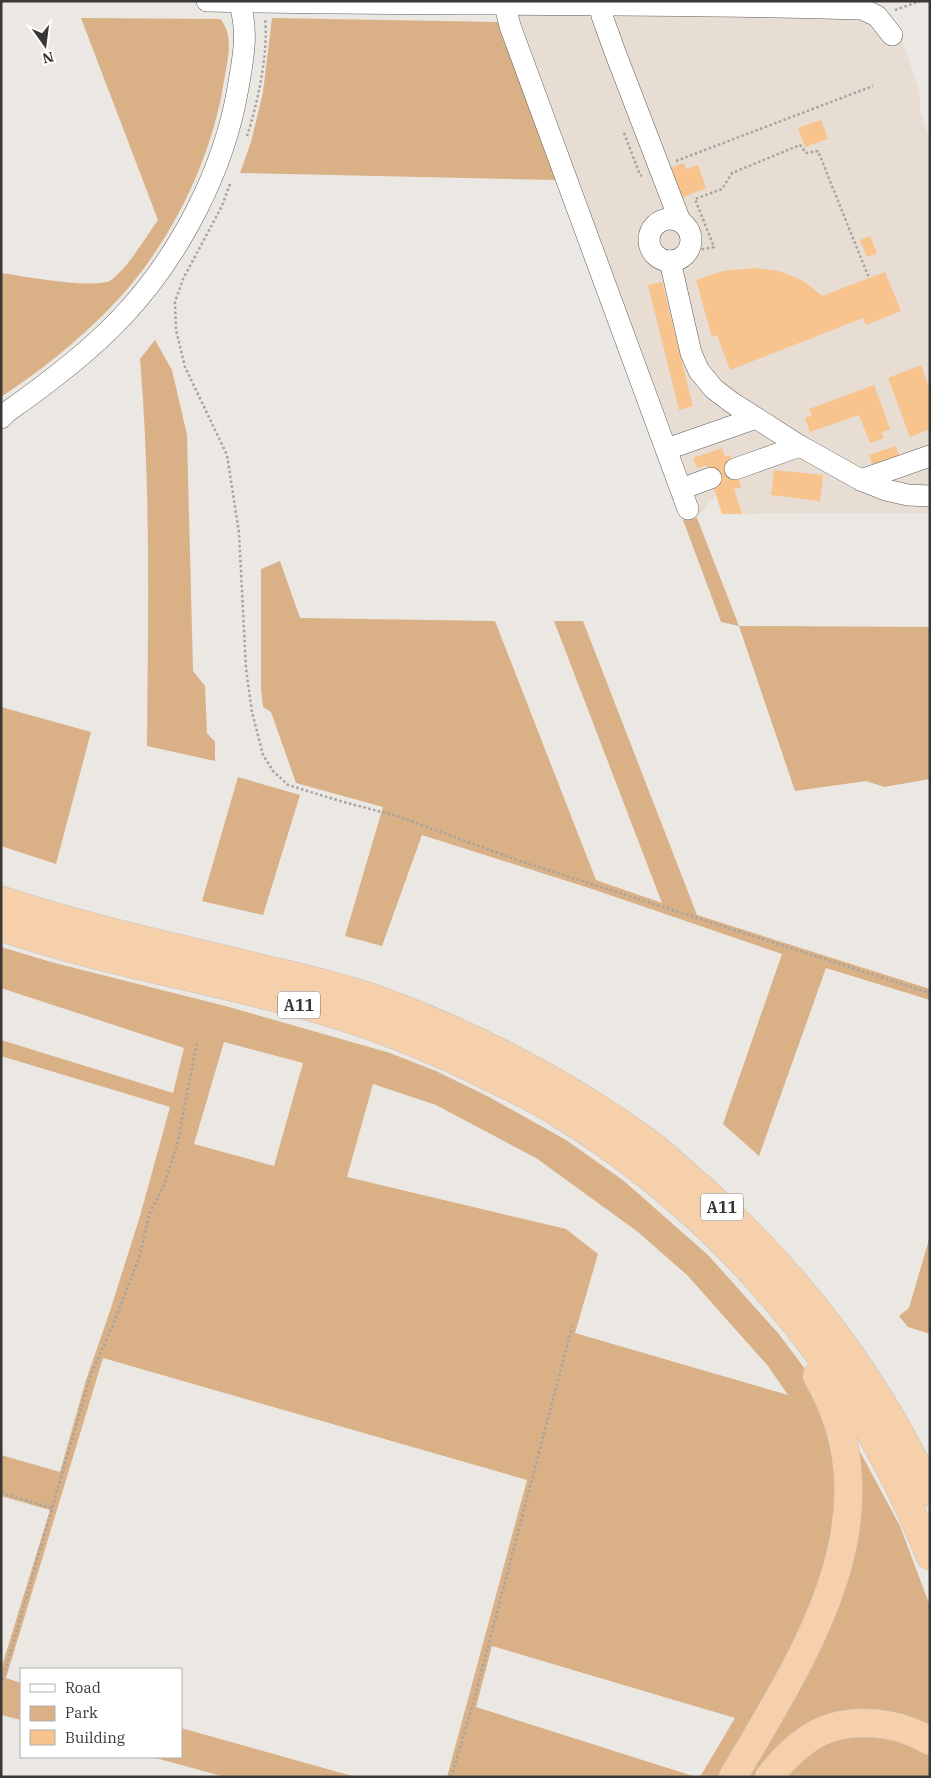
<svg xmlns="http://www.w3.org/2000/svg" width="931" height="1778" font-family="'IBM Plex Serif',serif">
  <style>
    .built { fill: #e7ddd3 }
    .green { fill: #dab186; fill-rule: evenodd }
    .building { fill: #f8c38c }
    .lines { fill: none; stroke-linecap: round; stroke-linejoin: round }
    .minor-casing { stroke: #605d59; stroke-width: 22 }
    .highway-casing { stroke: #c4c3c3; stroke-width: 29 }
    .path { stroke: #a7a4a0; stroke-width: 2.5; stroke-dasharray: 2.5 2.5; stroke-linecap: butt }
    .minor { stroke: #fff; stroke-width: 21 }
    .highway { stroke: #f5d0aa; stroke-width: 28 }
    .labels { text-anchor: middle; stroke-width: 4; stroke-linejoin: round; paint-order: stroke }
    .shield { fill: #fff; stroke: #757472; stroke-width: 1 }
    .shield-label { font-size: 16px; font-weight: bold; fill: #3a3836 }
  </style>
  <rect width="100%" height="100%" fill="#ebe7e3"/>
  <path class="built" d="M 491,1 L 838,1 L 876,3 L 883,9 L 899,32 L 919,90 L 920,111 L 928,134 L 930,134 L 930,513 L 722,514 L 716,495 L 697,518 L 683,520 Z"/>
  <g class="green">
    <path d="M 81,18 L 220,19 C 235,35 227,62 224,81 C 211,163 168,249 110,308 C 77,342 40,371 1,397 L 1,273 C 22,276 96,290 111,280 C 128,268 145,238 158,220 Z"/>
    <path d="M 272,18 L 498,22 L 557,180 L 240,173 L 251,142 L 263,92 Z"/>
    <path d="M 155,340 L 172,370 L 187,435 L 193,671 L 205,686 L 207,733 L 215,742 L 215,761 L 147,746 C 148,617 151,488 140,359 Z"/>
    <path d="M 697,518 L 739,626 L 930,627 L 930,779 L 884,787 L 866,781 L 795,791 L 739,626 L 721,622 L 683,520 Z"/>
    <path d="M 280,561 L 300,618 L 495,621 L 596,880 L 662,903 L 554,621 L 583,621 L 697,915 L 930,989 L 930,1000 L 826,968 L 759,1156 L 723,1124 L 782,954 L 592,889 L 422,835 L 382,946 L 345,936 L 383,807 L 296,783 L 271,712 L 263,707 L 261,688 L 261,569 Z"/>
    <path d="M 1,707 L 91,732 L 56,864 L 1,846 Z"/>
    <path d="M 238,777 L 300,795 L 263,915 L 202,901 Z"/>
    <path d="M 1,947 L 51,962 L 229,1007 L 390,1053 L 436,1071 L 489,1097 L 566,1140 L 624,1181 L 708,1255 L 778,1333 L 805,1369 L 817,1389 L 840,1472 L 827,1578 L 723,1777 L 700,1777 L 735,1718 L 492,1646 L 476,1707 L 696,1777 L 447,1777 L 527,1480 L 103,1358 L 6,1678 L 21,1683 L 21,1720 L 1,1715 L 1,1669 L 50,1510 L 1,1496 L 1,1455 L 60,1472 L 86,1380 L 110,1311 L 140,1216 L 170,1107 L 1,1056 L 1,1040 L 173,1093 L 184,1048 L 1,988 ZM 224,1042 L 303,1063 L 274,1166 L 194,1144 ZM 373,1084 L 436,1105 L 536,1158 L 638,1232 L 687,1275 L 768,1366 L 788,1395 L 575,1333 L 598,1254 L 566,1229 L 347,1177 Z"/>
    <path d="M 930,1236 L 930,1334 L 908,1327 L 899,1316 L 909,1308 Z"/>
    <path d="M 851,1435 L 900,1526 L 930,1606 L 930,1731 L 867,1715 L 761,1777 L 743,1777 L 820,1641 Z"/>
    <path d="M 181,1728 L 356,1777 L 225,1777 L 152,1757 L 181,1757 Z"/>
    <path d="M 870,1730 L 930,1751 L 930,1777 L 778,1777 L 807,1749 Z"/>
  </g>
  <g class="building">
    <path d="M 821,120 L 828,139 L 805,147 L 798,128 Z"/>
    <path d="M 684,163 L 686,169 L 698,165 L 706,188 L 681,198 L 670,168 Z"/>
    <path d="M 870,236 L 877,253 L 867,257 L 860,240 Z"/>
    <path d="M 755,268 L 778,271 L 792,276 L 805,282 L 822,296 L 885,272 L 901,311 L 866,325 L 863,318 L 730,370 L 717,335 L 712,337 L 696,280 L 723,271 Z"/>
    <path d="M 662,282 L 693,406 L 679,410 L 648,285 Z"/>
    <path d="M 921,365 L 930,390 L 930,429 L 910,437 L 888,378 Z"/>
    <path d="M 874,385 L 890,429 L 882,432 L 884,438 L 870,443 L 859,415 L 810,432 L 805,418 L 812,416 L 809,409 Z"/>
    <path d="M 896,446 L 901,464 L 875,473 L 869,455 Z"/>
    <path d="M 722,448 L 725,457 L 730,455 L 741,487 L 734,489 L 742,514 L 722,514 L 707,465 L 697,468 L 693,458 Z"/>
    <path d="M 774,470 L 823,475 L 820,501 L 771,495 Z"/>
  </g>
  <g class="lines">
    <g class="minor-casing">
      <g id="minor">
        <path d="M 207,1 C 425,6 644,2 862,9 L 877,16 L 892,35"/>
        <path d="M 600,4 L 602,16 L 615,52 L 680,221"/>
        <path d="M 505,5 L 510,26 L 688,509"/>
        <circle cx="670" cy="240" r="21"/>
        <path d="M 670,261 L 691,353 L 699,371 L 714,389 L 731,402 L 800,446 L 861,480 L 886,490 L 908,495 L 930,496"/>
        <path d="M 1,418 L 7,412 C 47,384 87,354 121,318 C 179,257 224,171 238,88 C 243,60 249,30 239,2"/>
        <path d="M 667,449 L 756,418"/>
        <path d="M 735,469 L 800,446"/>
        <path d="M 861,480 L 930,456"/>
        <path d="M 681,489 L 711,478"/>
      </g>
    </g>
    <g class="highway-casing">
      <g id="highway">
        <path d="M 1,900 C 87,929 176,947 264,969 C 301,978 339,986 375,999 C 470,1033 564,1082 646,1141 C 663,1153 678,1169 694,1182 C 793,1268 875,1374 930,1493"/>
        <path d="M 1,927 C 108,964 220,980 328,1012 C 384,1029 439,1051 492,1078 C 513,1088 535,1098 555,1111 C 724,1213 857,1372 930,1556"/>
        <path d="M 733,1777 C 803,1657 899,1516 817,1376"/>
        <path d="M 769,1777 C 780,1763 793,1749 808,1739 C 843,1715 895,1720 930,1741"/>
      </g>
    </g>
    <g class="path">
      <path d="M 895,10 L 920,1"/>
      <path d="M 624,133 L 640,175 L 642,176"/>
      <path d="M 247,136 C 257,106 269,51 265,19"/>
      <path d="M 676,161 L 873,86"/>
      <path d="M 230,184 L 222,206 L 183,279 L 175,302 L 176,330 L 185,367 L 227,455 L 239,533 L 246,669 L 252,712 L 263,755 L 273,771 L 288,785 L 340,801 L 397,816 L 520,861 L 930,993"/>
      <path d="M 687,252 L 714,247 L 695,199 L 722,189 L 732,173 L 800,145 L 806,153 L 818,151 L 869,278"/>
      <path d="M 1,1493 L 52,1508"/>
      <path d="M 1,1685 L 90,1377 L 112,1327 L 140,1255 L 149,1214 L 164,1185 L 177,1145 L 197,1043"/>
      <path d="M 451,1777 L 471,1711 L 572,1327"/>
    </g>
    <use href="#minor" class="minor"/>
    <use href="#highway" class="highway"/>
  </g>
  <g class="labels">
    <g class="shield">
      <rect x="278" y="991.5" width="42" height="27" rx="4"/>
      <rect x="701" y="1193.5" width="42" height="27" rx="4"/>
    </g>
    <g class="shield-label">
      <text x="299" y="1011">A11</text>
      <text x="722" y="1213">A11</text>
    </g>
  </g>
  <rect width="931" height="1778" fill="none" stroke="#3a3836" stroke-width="5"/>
  <rect x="20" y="1668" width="162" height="90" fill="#ffffff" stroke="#b0afaf"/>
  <rect x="30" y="1684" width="25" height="8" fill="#ffffff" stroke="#b0afaf"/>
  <text x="65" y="1693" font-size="15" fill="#3a3836">Road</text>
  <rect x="30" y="1706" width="25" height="15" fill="#dab186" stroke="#b0afaf"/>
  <text x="65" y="1718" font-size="15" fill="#3a3836">Park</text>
  <rect x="30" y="1730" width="25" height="15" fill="#f8c38c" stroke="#b0afaf"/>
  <text x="65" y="1743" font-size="15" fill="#3a3836">Building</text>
  <g transform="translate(45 45) rotate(166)" stroke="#ffffff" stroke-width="4" paint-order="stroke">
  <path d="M0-4L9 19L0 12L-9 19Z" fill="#3a3836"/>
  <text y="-8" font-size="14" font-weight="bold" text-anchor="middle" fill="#3a3836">N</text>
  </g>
</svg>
